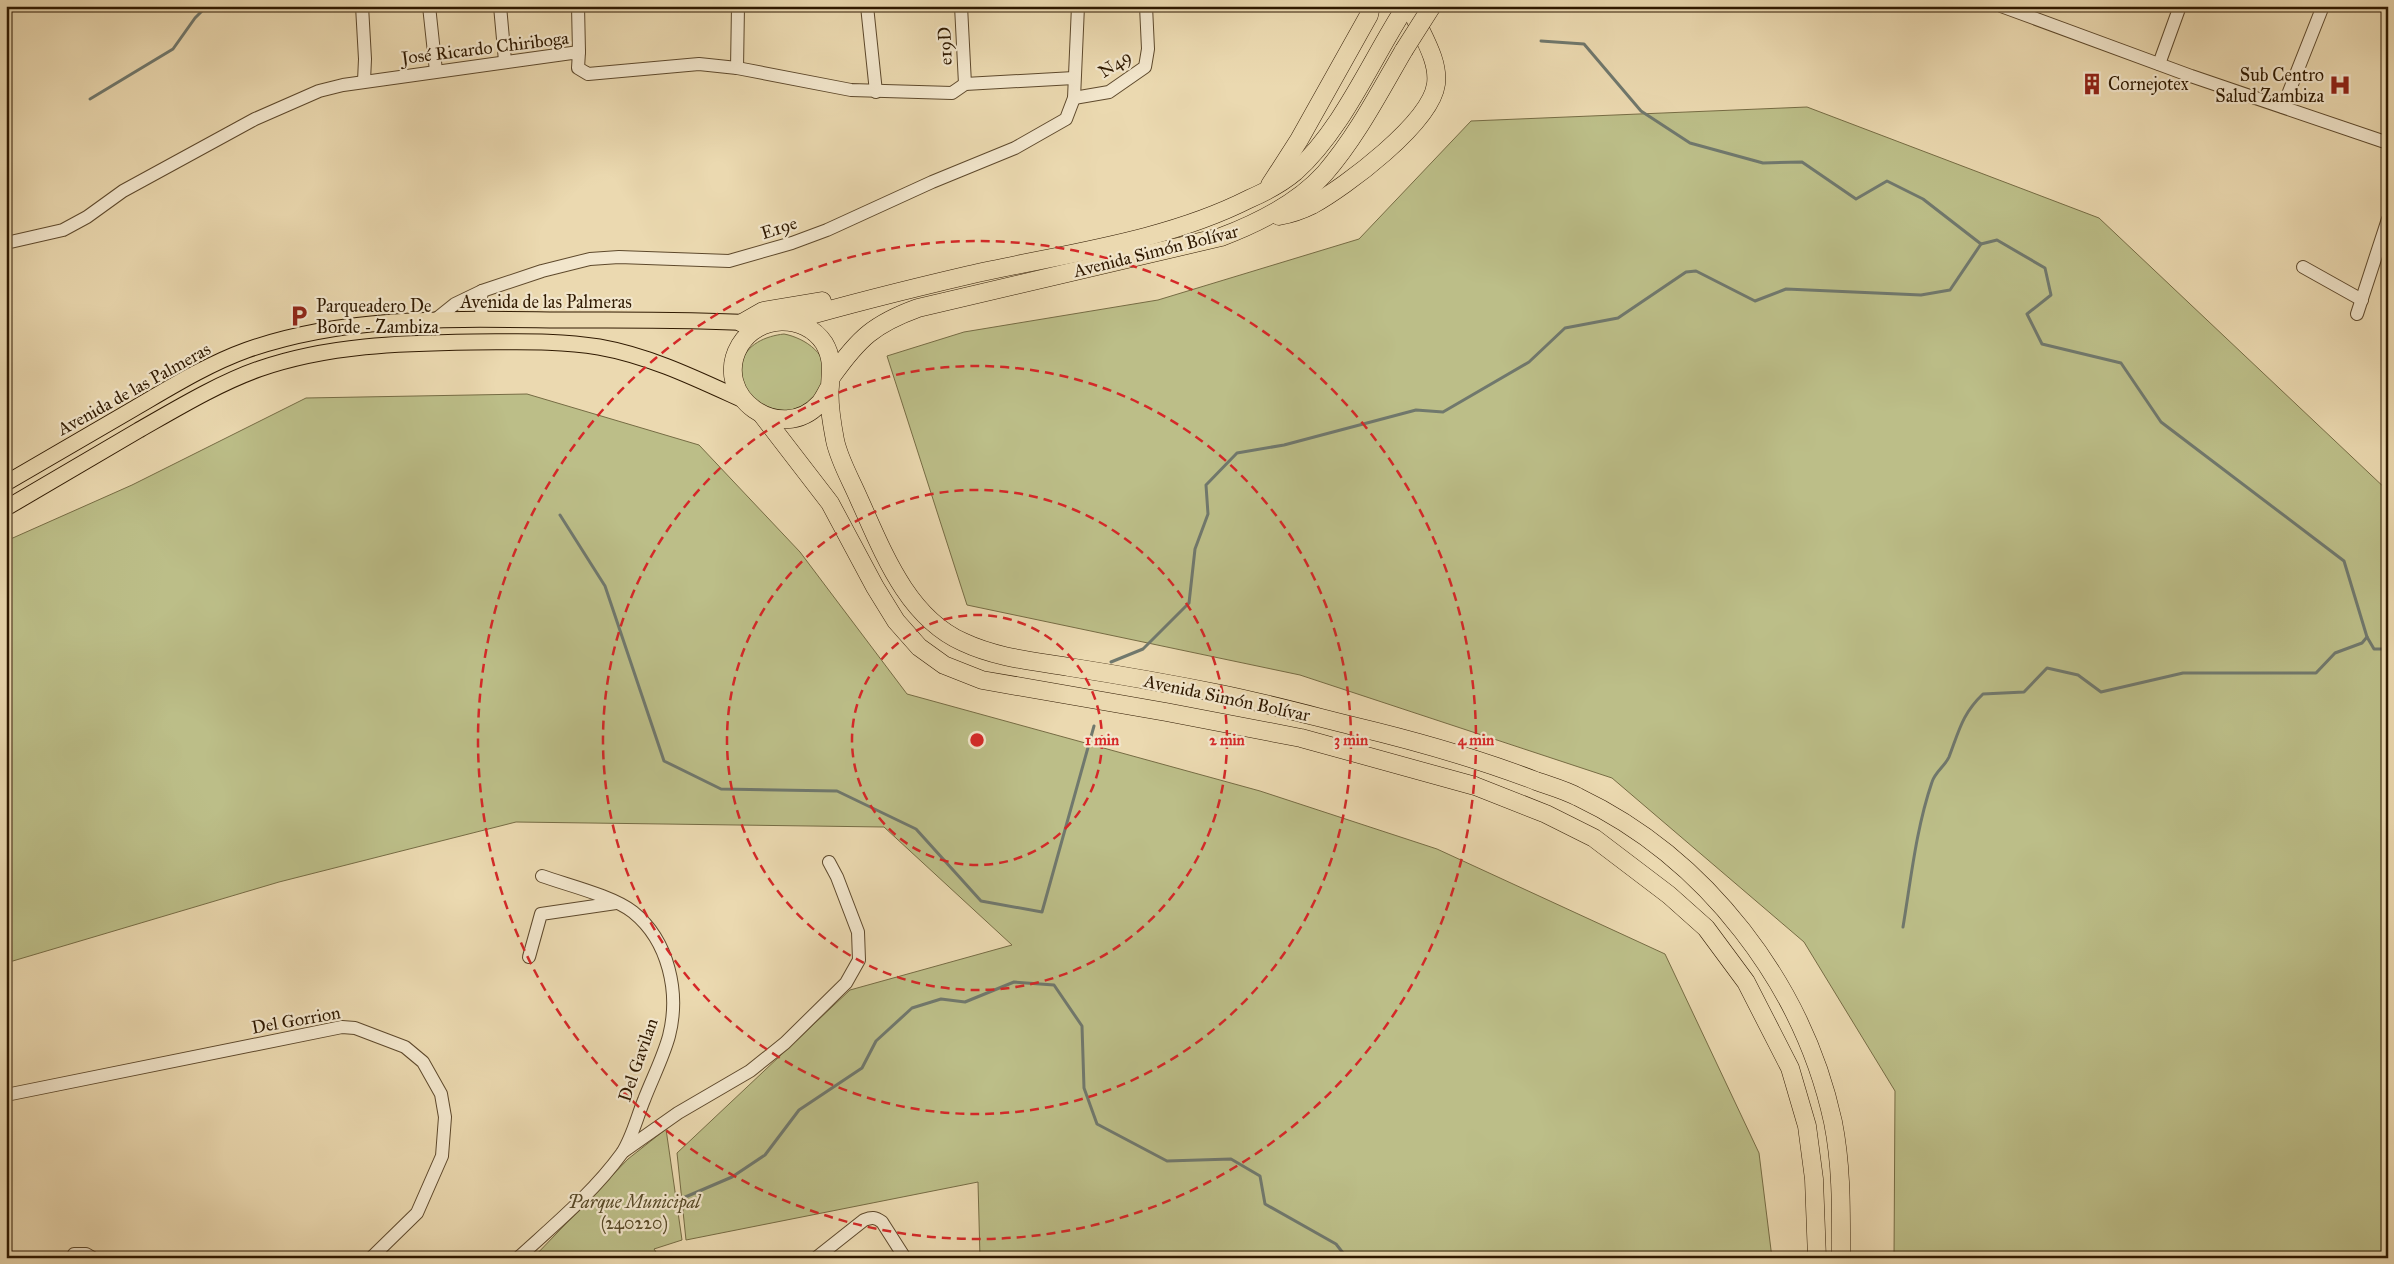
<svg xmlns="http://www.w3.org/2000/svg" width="2394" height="1264" font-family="'IM FELL Great Primer',serif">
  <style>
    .green { fill: #bcbe88; stroke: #766c44 }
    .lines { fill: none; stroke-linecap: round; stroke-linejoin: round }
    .stream { stroke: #70786d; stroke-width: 3 }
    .minor-casing { stroke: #5e492c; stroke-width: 14 }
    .major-casing { stroke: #2f1900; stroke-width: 17 }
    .highway-casing { stroke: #2f1900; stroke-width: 19 }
    .minor { stroke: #f2e6cc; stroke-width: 12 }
    .major { stroke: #ebd9b0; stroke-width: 15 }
    .highway { stroke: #ebd9b0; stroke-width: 18 }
    .highway-bridge-casing { stroke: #2f1900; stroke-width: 19; stroke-linecap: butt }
    .highway-bridge { stroke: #ebd9b0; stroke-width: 18 }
    .ring { fill: none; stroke: #d62828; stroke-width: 2.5; stroke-dasharray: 9 6 }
    .labels { text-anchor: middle; stroke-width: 4.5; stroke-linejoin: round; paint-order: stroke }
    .street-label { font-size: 18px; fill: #2f1900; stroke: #f2e6cc }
    .poi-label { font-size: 18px; fill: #2f1900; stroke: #f2e6cc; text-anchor: start }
    .park-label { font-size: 18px; font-style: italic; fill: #594b29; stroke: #f2e6cc }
    .centre { fill: #d62828; stroke: #f2e6cc; stroke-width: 2.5 }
    .ring-label { font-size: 15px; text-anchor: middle; font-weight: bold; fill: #d62828; stroke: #f2e6cc; stroke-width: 4.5; stroke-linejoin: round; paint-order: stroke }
  </style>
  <rect width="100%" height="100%" fill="#ebd9b0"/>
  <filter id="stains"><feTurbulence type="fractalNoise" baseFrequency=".004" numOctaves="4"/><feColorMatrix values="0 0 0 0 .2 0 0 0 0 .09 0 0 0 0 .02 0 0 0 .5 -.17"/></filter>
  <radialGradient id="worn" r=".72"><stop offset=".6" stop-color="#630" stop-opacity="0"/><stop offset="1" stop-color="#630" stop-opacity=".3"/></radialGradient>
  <g class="green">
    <path d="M 1807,107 L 2099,218 L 2388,491 L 2388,1258 L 1894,1258 L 1895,1091 L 1804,942 L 1612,778 L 1300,675 L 967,605 L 887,356 L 964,332 L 1158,300 L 1359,239 L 1471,121 Z"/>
    <path d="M 784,334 C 805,338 831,355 825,381 C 823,389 817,398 813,406 L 774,418 L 743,392 C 742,384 740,372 741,364 C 746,344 766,336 784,334 Z"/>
    <path d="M 527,394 L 699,445 L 800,552 L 907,694 L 1260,791 L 1437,849 L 1665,954 L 1759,1153 L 1772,1258 L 980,1258 L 978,1182 L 686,1240 L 677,1153 L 850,990 L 1012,945 L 884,827 L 516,822 L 279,882 L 6,963 L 6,541 L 132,485 L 306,398 Z"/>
    <path d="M 666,1129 L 682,1240 L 654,1249 L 660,1258 L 533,1258 L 628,1159 Z"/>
  </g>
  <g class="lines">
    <g class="stream">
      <path d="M 1541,41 L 1584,44 L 1641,111 L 1690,143 L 1763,163 L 1802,162 L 1856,199 L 1887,181 L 1923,199 L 1981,244 L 1997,240 L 2045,268 L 2051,295 L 2027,314 L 2042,344 L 2121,363 L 2161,422 L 2344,561 L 2367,637 L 2374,649 L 2388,649"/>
      <path d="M 90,99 L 173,49 L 195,18 L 207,6"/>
      <path d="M 560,515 L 605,586 L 664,761 L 721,789 L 837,791 L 916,829 L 981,901 L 1042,912 L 1094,726"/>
      <path d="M 1111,662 L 1143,649 L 1189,603 L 1195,549 L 1208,514 L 1206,485 L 1237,453 L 1284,445 L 1416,410 L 1443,412 L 1529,362 L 1565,328 L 1618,318 L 1686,272 L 1696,271 L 1755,301 L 1786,289 L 1921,295 L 1950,290 L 1981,244"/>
      <path d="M 1903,927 C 1911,879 1916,829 1932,782 C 1935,772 1945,766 1949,757 C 1959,731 1962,714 1983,694 L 2024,692 L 2047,668 L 2078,675 L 2101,692 L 2183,673 L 2316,673 L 2335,653 L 2362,643 L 2367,637"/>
      <path d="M 662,1207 L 732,1177 L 765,1155 L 799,1110 L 862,1068 L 876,1041 L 912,1008 L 941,999 L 965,1002 L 1014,982 L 1054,985 L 1082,1026 L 1084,1088 L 1097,1124 L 1167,1161 L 1231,1159 L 1260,1176 L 1265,1204 L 1336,1244 L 1347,1258"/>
    </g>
    <g class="minor-casing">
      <g id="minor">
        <path d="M 362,6 L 365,59 L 364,81"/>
        <path d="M 429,6 L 436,71"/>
        <path d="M 500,6 L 505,61"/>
        <path d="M 578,6 L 579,52"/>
        <path d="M 867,6 L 876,92"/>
        <path d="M 961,6 L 965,84"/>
        <path d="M 2001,6 L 2191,76 L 2388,143"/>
        <path d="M 2159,64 L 2180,6"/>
        <path d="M 737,68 L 738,6"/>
        <path d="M 1074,98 L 1109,92 L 1145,67 L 1148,49 L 1146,6"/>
        <path d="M 2283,107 L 2323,6"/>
        <path d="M 6,243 L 63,230 L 87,217 L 123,191 L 255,119 L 319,91 L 343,85 L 579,52 L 578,68 L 588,74 L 699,64 L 737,68 L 851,90 L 952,93 L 965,84 L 1074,78"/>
        <path d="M 2303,267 L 2362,300"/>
        <path d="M 482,291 L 480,304 L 483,320"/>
        <path d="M 2357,314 L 2388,219"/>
        <path d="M 435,320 L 455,304 L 482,291 L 542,271 L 590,259 L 619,257 L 729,261 L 792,243 L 827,230 L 932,182 L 1015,148 L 1066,119 L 1074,98 L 1078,6"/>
        <path d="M 529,957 L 541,914 L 616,903"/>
        <path d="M 6,1095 L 342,1027 L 355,1028 L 405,1047 L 423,1062 L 441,1094 L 445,1117 L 442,1156 L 417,1213 L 371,1258"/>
        <path d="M 624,1151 L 678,1113 L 750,1071 L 785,1043 L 846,983 L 859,960 L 858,932 L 837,877 L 829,862"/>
        <path d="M 74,1254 L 86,1254 L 93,1258"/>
        <path d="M 518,1258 C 554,1225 593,1193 622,1153 C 632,1138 637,1117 644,1100 C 652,1079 663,1058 669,1036 C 680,993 669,941 633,912 C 613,896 567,885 542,876"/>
        <path d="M 816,1258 L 864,1220 C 872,1217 875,1217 882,1222 L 905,1258"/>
      </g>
    </g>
    <g class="major-casing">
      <g id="major">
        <path d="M 6,483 C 49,458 92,433 135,408 C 171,387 208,364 247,350 C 347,315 454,319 559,320 C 623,320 688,319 752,323"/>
        <path d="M 6,508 C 51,482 95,456 139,430 C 176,409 219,383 259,369 C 328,345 401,343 473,342 C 515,342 558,340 599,347 C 650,356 697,379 743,400"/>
      </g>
    </g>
    <g class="highway-casing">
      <g id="highway">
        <path d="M 1270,185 L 1299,140 L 1369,15 L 1371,6"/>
        <path d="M 1279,216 C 1290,214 1302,210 1312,205 C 1345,187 1431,123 1436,84 C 1439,61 1423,37 1414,16"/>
        <path d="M 790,321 C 849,304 909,289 969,275 C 1061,254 1164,242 1249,199 C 1265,192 1282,183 1295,172 C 1343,129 1371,60 1406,6"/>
        <path d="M 742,323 L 763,311 L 822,301"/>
        <path d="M 832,376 C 859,338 874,324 918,308 L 1221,237 C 1258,223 1298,203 1325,173 C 1357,136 1380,91 1404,50"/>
        <path d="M 829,388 C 826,393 824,398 820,403 C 781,446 710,396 740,345 C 758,315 804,313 824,343 C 833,358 831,370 830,386 C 828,403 832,424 835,440 C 839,460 851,480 859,499 C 883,552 907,617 963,642 C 997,658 1033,661 1069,667 C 1120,675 1171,684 1221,694 C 1265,703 1309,715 1353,726 C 1416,741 1476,758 1536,781 C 1550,786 1565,790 1578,797 C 1706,858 1803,984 1833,1122 C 1842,1167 1841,1212 1841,1258"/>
        <path d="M 763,416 L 830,503 L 875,587 L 896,621 L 919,647 L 944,665 L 982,680 L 1166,712 L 1301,738 L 1475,786 L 1546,814 L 1594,838 L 1669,895 L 1706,928 L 1746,982 L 1790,1068 L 1807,1126 L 1814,1179 L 1817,1258"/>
      </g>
    </g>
    <use href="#minor" class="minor"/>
    <use href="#major" class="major"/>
    <use href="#highway" class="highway"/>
    <g class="highway-bridge-casing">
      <path id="highway-bridge" d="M 1404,50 L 1432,6"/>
    </g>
    <use href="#highway-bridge" class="highway-bridge"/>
  </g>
  <g class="ring">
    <circle cx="977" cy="740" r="125"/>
    <circle cx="977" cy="740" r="250"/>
    <circle cx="977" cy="740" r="374"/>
    <circle cx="977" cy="740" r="499"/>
  </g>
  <defs>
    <g id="building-bare" transform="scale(1.725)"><path d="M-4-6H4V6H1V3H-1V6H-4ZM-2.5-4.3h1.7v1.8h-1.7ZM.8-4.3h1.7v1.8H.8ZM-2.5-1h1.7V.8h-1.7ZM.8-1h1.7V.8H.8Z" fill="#8f2418" stroke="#f2e6cc" stroke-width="2.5" paint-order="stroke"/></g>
    <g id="hospital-bare" transform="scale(1.725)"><path d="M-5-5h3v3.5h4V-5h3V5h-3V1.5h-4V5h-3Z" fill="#8f2418" stroke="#f2e6cc" stroke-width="2.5" paint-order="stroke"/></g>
    <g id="parking-bare" transform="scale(1.725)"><path d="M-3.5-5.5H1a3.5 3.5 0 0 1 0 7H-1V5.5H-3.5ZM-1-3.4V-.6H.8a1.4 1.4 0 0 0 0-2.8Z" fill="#8f2418" stroke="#f2e6cc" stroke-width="2.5" paint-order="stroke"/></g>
  </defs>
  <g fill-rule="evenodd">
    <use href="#building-bare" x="2092" y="84"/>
    <use href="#hospital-bare" x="2340" y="85"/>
    <use href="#parking-bare" x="299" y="316"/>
  </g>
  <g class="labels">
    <g class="street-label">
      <text transform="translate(945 46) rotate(-92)" y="6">e19D</text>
      <text transform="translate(485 48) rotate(-7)" y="6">José Ricardo Chiriboga</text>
      <text transform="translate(1115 64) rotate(-33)" y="6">N49</text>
      <text transform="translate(779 228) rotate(-18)" y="6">E19e</text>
      <text transform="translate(1156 251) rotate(-14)" y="6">Avenida Simón Bolívar</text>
      <text x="546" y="308">Avenida de las Palmeras</text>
      <text transform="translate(134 389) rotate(-29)" y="6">Avenida de las Palmeras</text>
      <text transform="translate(1227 698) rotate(12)" y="6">Avenida Simón Bolívar</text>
      <text transform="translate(296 1020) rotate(-10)" y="6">Del Gorrion</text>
      <text transform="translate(638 1060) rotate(-71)" y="6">Del Gavilan</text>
    </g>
    <g class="poi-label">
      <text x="2324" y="81" text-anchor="end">Sub Centro<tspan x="2324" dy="21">Salud Zambiza</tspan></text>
      <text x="2108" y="90">Cornejotex</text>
      <text x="316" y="312">Parqueadero De<tspan x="316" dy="21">Borde - Zambiza</tspan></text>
    </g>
    <g class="park-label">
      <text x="634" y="1208">Parque Municipal<tspan x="634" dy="21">(240220)</tspan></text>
    </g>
  </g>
  <circle cx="977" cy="740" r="8" class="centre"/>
  <g class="ring-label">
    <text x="1102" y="745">1 min</text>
    <text x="1227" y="745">2 min</text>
    <text x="1351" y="745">3 min</text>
    <text x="1476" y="745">4 min</text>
  </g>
  <rect width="2394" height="1264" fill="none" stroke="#ebd9b0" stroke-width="25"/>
  <rect x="8" y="8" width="2379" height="1249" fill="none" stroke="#2f1900" stroke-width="2.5"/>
  <rect x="12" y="12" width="2369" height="1239" fill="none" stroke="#2f1900"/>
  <rect width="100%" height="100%" filter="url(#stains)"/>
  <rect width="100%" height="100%" fill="url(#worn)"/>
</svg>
